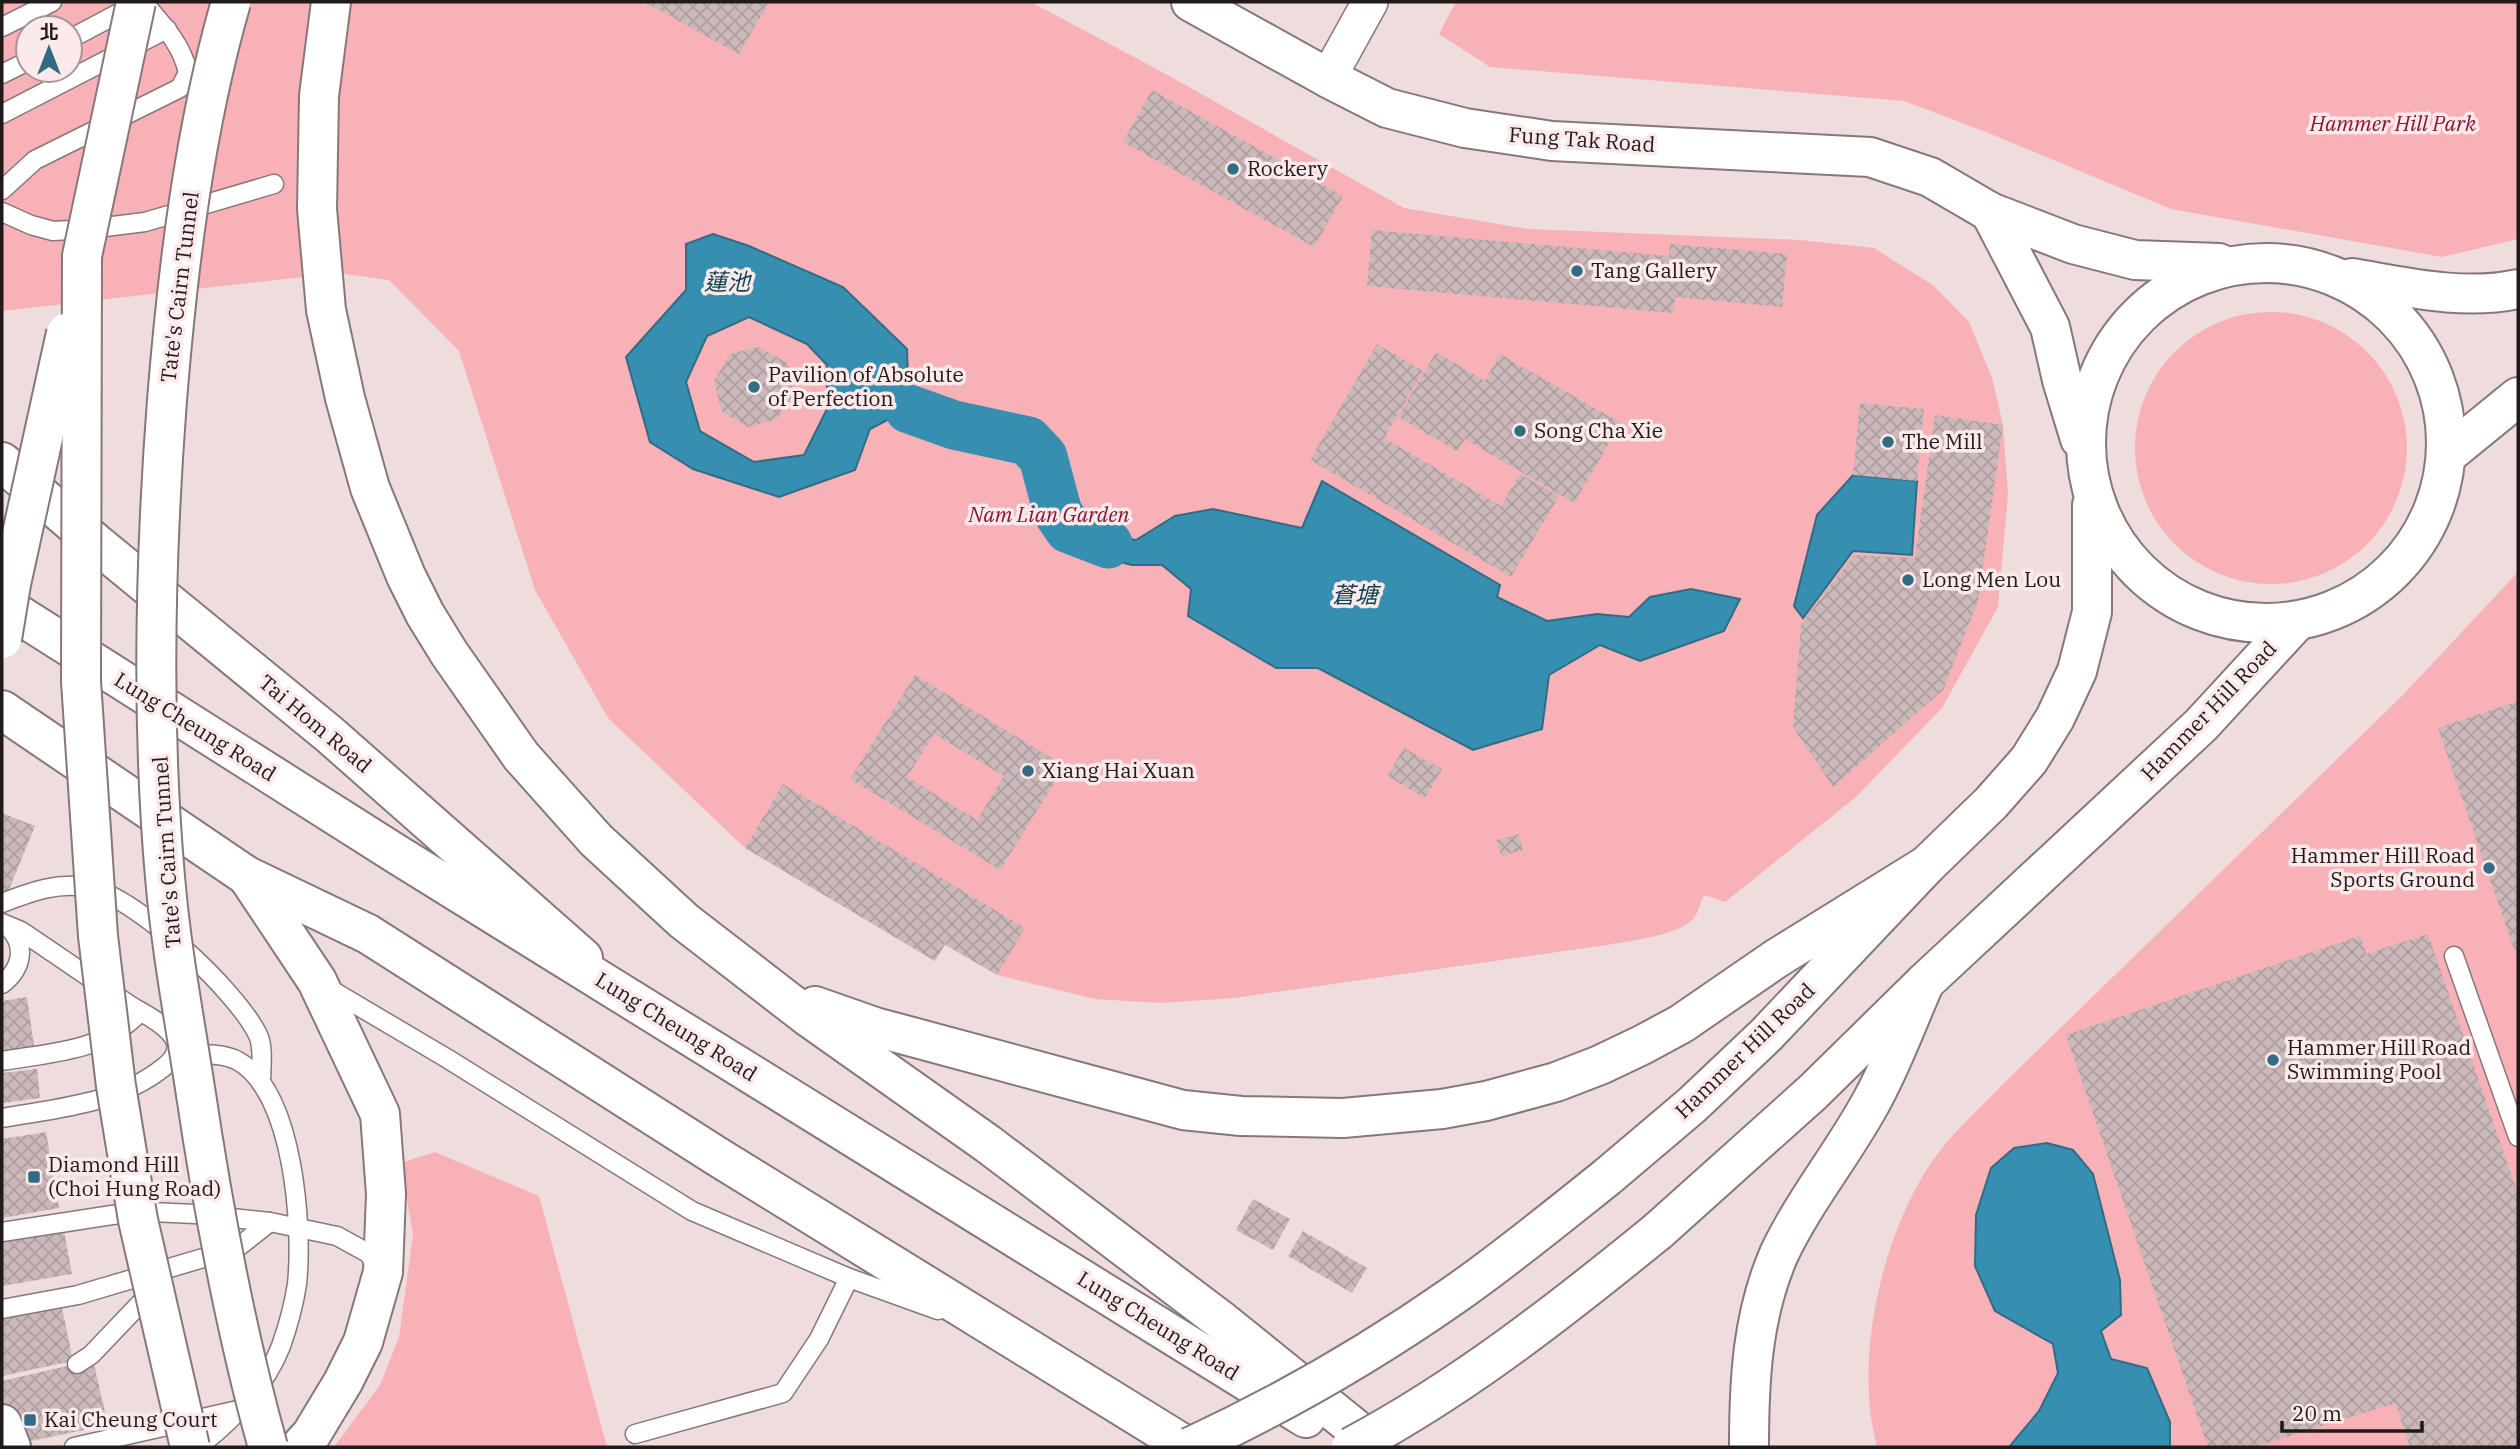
<svg xmlns="http://www.w3.org/2000/svg" width="2520" height="1449" font-family="'IBM Plex Serif','Noto Sans TC',serif">
  <style>
    .green { fill: #f8b1b6; fill-rule: evenodd }
    .water { fill: #368fb1; stroke: #306c84; stroke-width: 2; fill-rule: evenodd }
    .lines { fill: none; stroke-linecap: round; stroke-linejoin: round }
    .canal { stroke: #368fb1; stroke-width: 49 }
    .building { fill: url(#building-cross-hatch); fill-rule: evenodd }
    .service-casing { stroke: #877778; stroke-width: 21 }
    .minor-casing { stroke: #877778; stroke-width: 38 }
    .secondary-casing { stroke: #877778; stroke-width: 42 }
    .trunk-casing { stroke: #877778; stroke-width: 42 }
    .service { stroke: #fff; stroke-width: 18 }
    .minor { stroke: #fff; stroke-width: 35 }
    .secondary { stroke: #fff; stroke-width: 38 }
    .trunk { stroke: #fff; stroke-width: 38 }
    .secondary-bridge-casing { stroke: #877778; stroke-width: 42; stroke-linecap: butt }
    .trunk-bridge-casing { stroke: #877778; stroke-width: 42; stroke-linecap: butt }
    .secondary-bridge { stroke: #fff; stroke-width: 38 }
    .trunk-bridge { stroke: #fff; stroke-width: 38 }
    .poi-dot { fill: #316c84; stroke: #fce9ea; stroke-width: 2.5 }
    .labels { text-anchor: middle; stroke-width: 7; stroke-linejoin: round; paint-order: stroke }
    .park-label { font-size: 21px; font-style: italic; fill: #8a1330; stroke: #fce9ea }
    .street-label { font-size: 21px; fill: #211a1b; stroke: #fce9ea }
    .poi-label { font-size: 21px; fill: #211a1b; stroke: #fce9ea; text-anchor: start }
    .water-label { font-size: 23px; font-style: italic; fill: #0f4254; stroke: #fce9ea }
  </style>
  <defs>
    <pattern id="building-cross-hatch" width="8" height="8" patternUnits="userSpaceOnUse" patternTransform="scale(1.75)"><rect width="8" height="8" fill="#cbb9ba"/><path d="M0 0l8 8M0 8l8-8" fill="none" stroke="#ae9e9f"/></pattern>
  </defs>
  <rect width="100%" height="100%" fill="#efdcdd"/>
  <g class="green">
    <path d="M 2,2 L 1031,2 L 1164,73 L 1404,208 L 1528,229 L 1800,240 L 1874,248 L 1934,286 L 1969,322 L 1992,378 L 2003,425 L 2008,494 L 1998,607 L 1942,708 L 1856,797 L 1725,902 L 1704,895 C 1700,903 1698,915 1692,920 C 1676,936 1629,941 1607,945 L 1234,998 L 1161,1003 L 1095,999 L 997,975 L 945,945 L 935,961 L 745,848 L 608,718 L 535,590 L 459,351 L 389,280 L 345,274 L 294,278 L 2,311 ZM 28,28 L 70,28 L 70,70 L 28,70 Z"/>
    <path d="M 1456,2 L 2518,2 L 2518,239 L 2442,257 L 2171,209 L 1991,134 L 1904,101 L 1490,67 L 1439,34 Z"/>
    <circle cx="2271" cy="448" r="136"/>
    <path d="M 2518,572 L 2518,1447 L 1877,1447 C 1854,1361 1880,1244 1927,1169 C 1948,1136 1979,1109 2006,1081 L 2402,696 Z"/>
    <path d="M 435,1152 L 539,1196 L 607,1447 L 334,1447 L 380,1385 L 399,1337 L 413,1235 L 401,1163 Z"/>
  </g>
  <g class="water">
    <path d="M 713,234 L 749,246 L 843,287 L 907,349 L 909,409 L 870,429 L 855,470 L 779,497 L 693,469 L 650,442 L 626,357 L 686,290 L 686,244 ZM 749,317 L 807,344 L 827,365 L 827,409 L 804,455 L 754,462 L 700,431 L 686,382 L 707,336 Z"/>
    <path d="M 1853,475 L 1917,481 L 1912,555 L 1853,551 L 1803,618 L 1794,606 L 1817,515 Z"/>
    <path d="M 1322,481 L 1500,585 L 1497,597 L 1547,621 L 1597,614 L 1629,617 L 1650,597 L 1691,589 L 1740,599 L 1724,631 L 1640,661 L 1600,645 L 1549,675 L 1542,729 L 1473,750 L 1318,668 L 1276,668 L 1188,616 L 1191,589 L 1162,565 L 1132,565 L 1101,557 L 1112,535 L 1136,540 L 1175,516 L 1213,509 L 1302,528 Z"/>
    <path d="M 2047,1143 L 2073,1150 L 2093,1174 L 2120,1280 L 2121,1315 L 2101,1331 L 2111,1359 L 2147,1368 L 2170,1422 L 2170,1447 L 2009,1447 L 2039,1411 L 2058,1373 L 2053,1344 L 1995,1311 L 1975,1266 L 1976,1215 L 1991,1168 L 2014,1148 Z"/>
  </g>
  <g class="lines">
    <path class="canal" d="M 909,409 L 954,425 L 1028,441 L 1043,457 L 1058,513 L 1069,529 L 1108,544"/>
  </g>
  <g class="building">
    <path d="M 644,2 L 769,2 L 739,54 Z"/>
    <path d="M 1152,90 L 1343,196 L 1314,247 L 1123,142 Z"/>
    <path d="M 1372,230 L 1669,256 L 1670,244 L 1787,254 L 1782,307 L 1675,297 L 1673,313 L 1367,286 Z"/>
    <path d="M 1377,344 L 1423,371 L 1384,438 L 1501,506 L 1520,474 L 1559,496 L 1511,577 L 1310,460 Z"/>
    <path d="M 759,347 L 787,363 L 794,393 L 777,419 L 748,427 L 722,412 L 714,381 L 730,354 Z"/>
    <path d="M 1436,352 L 1485,381 L 1500,354 L 1621,423 L 1574,503 L 1465,439 L 1457,451 L 1398,417 Z"/>
    <path d="M 1860,403 L 1924,409 L 1917,481 L 1853,475 Z"/>
    <path d="M 1935,415 L 2003,425 L 1978,601 L 1943,690 L 1833,787 L 1793,727 L 1801,624 L 1854,555 L 1915,558 Z"/>
    <path d="M 915,675 L 1065,766 L 1000,870 L 850,779 ZM 934,734 L 1004,776 L 977,820 L 907,777 Z"/>
    <path d="M 2518,701 L 2518,961 L 2438,728 Z"/>
    <path d="M 1404,748 L 1442,769 L 1425,798 L 1387,776 Z"/>
    <path d="M 783,784 L 1025,928 L 997,975 L 945,944 L 935,961 L 745,848 Z"/>
    <path d="M 2,813 L 35,826 L 8,892 L 2,890 Z"/>
    <path d="M 1519,834 L 1523,850 L 1501,856 L 1497,840 Z"/>
    <path d="M 2428,934 L 2518,1194 L 2518,1447 L 2410,1447 L 2395,1403 L 2254,1447 L 2208,1447 L 2066,1035 L 2360,936 L 2366,954 Z"/>
    <path d="M 27,997 L 34,1046 L 2,1051 L 2,1001 Z"/>
    <path d="M 37,1069 L 40,1098 L 2,1103 L 2,1073 Z"/>
    <path d="M 46,1132 L 59,1208 L 2,1218 L 2,1139 Z"/>
    <path d="M 1253,1199 L 1290,1219 L 1273,1250 L 1236,1230 Z"/>
    <path d="M 61,1215 L 72,1274 L 2,1286 L 2,1226 Z"/>
    <path d="M 1303,1231 L 1367,1268 L 1352,1293 L 1288,1256 Z"/>
    <path d="M 60,1298 L 73,1361 L 2,1376 L 2,1310 Z"/>
    <path d="M 93,1360 L 108,1425 L 2,1447 L 2,1381 Z"/>
  </g>
  <g class="lines">
    <g class="service-casing">
      <g id="service">
        <path d="M 2,27 L 52,2"/>
        <path d="M 70,39 L 132,6"/>
        <path d="M 2,74 L 28,61"/>
        <path d="M 2,114 L 167,29"/>
        <path d="M 2,190 L 35,160 L 180,88 L 188,73 C 182,44 162,24 143,2"/>
        <path d="M 2,212 L 31,225 L 53,231 L 89,229 L 145,222 L 274,184"/>
        <path d="M 2,903 C 31,892 59,881 91,888 C 138,899 237,991 258,1035 C 264,1047 261,1069 261,1083"/>
        <path d="M 2,923 L 21,931 C 57,955 93,980 128,1004 C 142,1013 167,1024 175,1040 C 180,1051 173,1060 164,1067 C 118,1104 58,1108 2,1118"/>
        <path d="M 2454,956 L 2518,1137"/>
        <path d="M 2,984 C 22,969 27,945 8,927"/>
        <path d="M 328,988 L 448,1059 L 692,1211 L 849,1278 L 938,1310"/>
        <path d="M 185,1054 C 200,1054 224,1053 238,1061 C 294,1092 303,1227 297,1284 C 294,1304 288,1326 281,1346 C 265,1387 233,1420 198,1447"/>
        <path d="M 2,1061 C 54,1052 102,1052 140,1012"/>
        <path d="M 2,1232 L 112,1215 L 151,1212 L 195,1214 L 270,1222 L 337,1236 L 368,1253 L 378,1267"/>
        <path d="M 2,1309 L 78,1295 L 237,1248 L 270,1222"/>
        <path d="M 77,1364 L 91,1355 L 153,1290"/>
        <path d="M 635,1434 L 783,1393 L 819,1339 L 849,1278"/>
        <path d="M 74,1447 L 238,1410"/>
      </g>
    </g>
    <g class="minor-casing">
      <path id="minor" d="M 1328,78 L 1370,2"/>
    </g>
    <g class="secondary-casing">
      <g id="secondary">
        <path d="M 1191,2 L 1328,78 L 1387,108 L 1465,128 L 1552,141 L 1870,157 L 1930,177 L 1990,212 L 2073,244 L 2135,260 L 2219,263"/>
        <path d="M 1990,212 L 2050,327 L 2062,380 L 2080,439"/>
        <circle cx="2266" cy="443" r="180"/>
        <path d="M 2352,278 C 2406,287 2464,301 2518,289"/>
        <path d="M 2448,454 L 2518,397"/>
        <path d="M 2,462 L 98,545 L 329,734 L 583,958"/>
        <path d="M 1607,1177 L 1692,1105 L 1766,1035 L 1927,865 L 1991,803 L 2029,760 L 2055,718 L 2077,671 L 2092,612 L 2092,505"/>
        <path d="M 1658,1231 L 1813,1092 L 1925,982 L 2201,725 L 2297,621"/>
      </g>
    </g>
    <g class="trunk-casing">
      <g id="trunk">
        <path d="M 331,2 L 319,96 L 317,209 L 326,310 L 345,398 L 370,488 L 406,576 L 425,614 L 449,653 L 521,756 L 596,840 L 684,921 L 807,1016 L 988,1144 L 1223,1322 L 1378,1447"/>
        <path d="M 2,604 L 398,855 L 1306,1418"/>
        <path d="M 2,710 L 247,876 L 368,934 L 718,1157 L 1188,1447"/>
        <path d="M 247,876 L 317,981 L 380,1114 L 386,1194 L 383,1272 L 363,1342 L 343,1382 L 311,1435 L 300,1447"/>
        <path d="M 815,1006 L 875,1027 L 1183,1110 L 1241,1116 L 1343,1118 L 1442,1109 L 1486,1101 L 1556,1082 L 1600,1065 L 1642,1045 L 1681,1024 L 1777,958 L 1927,865"/>
        <path d="M 2,1424 L 11,1447"/>
        <path d="M 1749,1447 C 1749,1381 1752,1316 1779,1254 C 1804,1201 1842,1155 1870,1104 C 1892,1065 1907,1022 1925,982"/>
      </g>
    </g>
    <use href="#service" class="service"/>
    <use href="#minor" class="minor"/>
    <use href="#secondary" class="secondary"/>
    <use href="#trunk" class="trunk"/>
    <g class="secondary-bridge-casing">
      <g id="secondary-bridge">
        <path d="M 1190,1447 C 1283,1404 1371,1353 1454,1295 C 1507,1258 1557,1217 1607,1177"/>
        <path d="M 1351,1447 C 1462,1388 1561,1310 1658,1231"/>
      </g>
    </g>
    <g class="trunk-bridge-casing">
      <g id="trunk-bridge">
        <path d="M 136,2 L 82,256 L 81,681 L 98,936 L 116,1086 L 138,1220 L 190,1447"/>
        <path d="M 231,2 C 194,131 178,266 167,400 C 155,558 151,718 165,877 C 171,948 184,1017 195,1088 C 213,1209 235,1329 268,1447"/>
        <path d="M 2,639 L 11,584 L 66,333"/>
      </g>
    </g>
    <use href="#secondary-bridge" class="secondary-bridge"/>
    <use href="#trunk-bridge" class="trunk-bridge"/>
  </g>
  <g class="poi-dot">
    <circle cx="1233" cy="169" r="7"/>
    <circle cx="1577" cy="271" r="7"/>
    <circle cx="754" cy="387" r="7"/>
    <circle cx="1520" cy="431" r="7"/>
    <circle cx="1888" cy="442" r="7"/>
    <circle cx="1908" cy="580" r="7"/>
    <circle cx="1028" cy="771" r="7"/>
    <circle cx="2489" cy="868" r="7"/>
    <circle cx="2273" cy="1060" r="7"/>
    <rect x="27" y="1170" width="14" height="14" rx="3.5"/>
    <rect x="23" y="1413" width="14" height="14" rx="3.5"/>
  </g>
  <g class="labels">
    <g class="park-label">
      <text x="2393" y="131">Hammer Hill Park</text>
      <text x="1049" y="522">Nam Lian Garden</text>
    </g>
    <g class="street-label">
      <text transform="translate(1582 140) rotate(4)" y="7">Fung Tak Road</text>
      <text transform="translate(180 287) rotate(-83)" y="7">Tate's Cairn Tunnel</text>
      <text transform="translate(2209 711) rotate(-46)" y="7">Hammer Hill Road</text>
      <text transform="translate(315 724) rotate(40)" y="7">Tai Hom Road</text>
      <text transform="translate(195 727) rotate(32)" y="7">Lung Cheung Road</text>
      <text transform="translate(167 852) rotate(-94)" y="7">Tate's Cairn Tunnel</text>
      <text transform="translate(676 1027) rotate(32)" y="7">Lung Cheung Road</text>
      <text transform="translate(1745 1051) rotate(-44)" y="7">Hammer Hill Road</text>
      <text transform="translate(1158 1326) rotate(32)" y="7">Lung Cheung Road</text>
    </g>
    <g class="poi-label">
      <text x="1247" y="176">Rockery</text>
      <text x="1591" y="278">Tang Gallery</text>
      <text x="768" y="382">Pavilion of Absolute<tspan x="768" dy="24">of Perfection</tspan></text>
      <text x="1534" y="438">Song Cha Xie</text>
      <text x="1902" y="449">The Mill</text>
      <text x="1922" y="587">Long Men Lou</text>
      <text x="1042" y="778">Xiang Hai Xuan</text>
      <text x="2475" y="863" text-anchor="end">Hammer Hill Road<tspan x="2475" dy="24">Sports Ground</tspan></text>
      <text x="2287" y="1055">Hammer Hill Road<tspan x="2287" dy="24">Swimming Pool</tspan></text>
      <text x="48" y="1172">Diamond Hill<tspan x="48" dy="24">(Choi Hung Road)</tspan></text>
      <text x="44" y="1427">Kai Cheung Court</text>
    </g>
    <g class="water-label">
      <text x="727" y="290">蓮池</text>
      <text x="1355" y="603">蒼塘</text>
    </g>
  </g>
  <rect width="2520" height="1449" fill="none" stroke="#211a1b" stroke-width="7"/>
  <g transform="translate(49 49)"><circle r="33" fill="#fce9ea" stroke="#a49697" stroke-width="2"/>
  <path d="M0-5L12 26L0 18L-12 26Z" fill="#316c84"/>
  <text y="-10" font-size="19" font-weight="bold" text-anchor="middle" fill="#211a1b">北</text>
  </g>
  <path d="M2282 1421v10h140v-10" fill="none" stroke="#211a1b" stroke-width="3.5"/>
  <text x="2292" y="1421" font-size="21" fill="#211a1b" stroke="#fce9ea" stroke-width="5" paint-order="stroke">20 m</text>
</svg>
